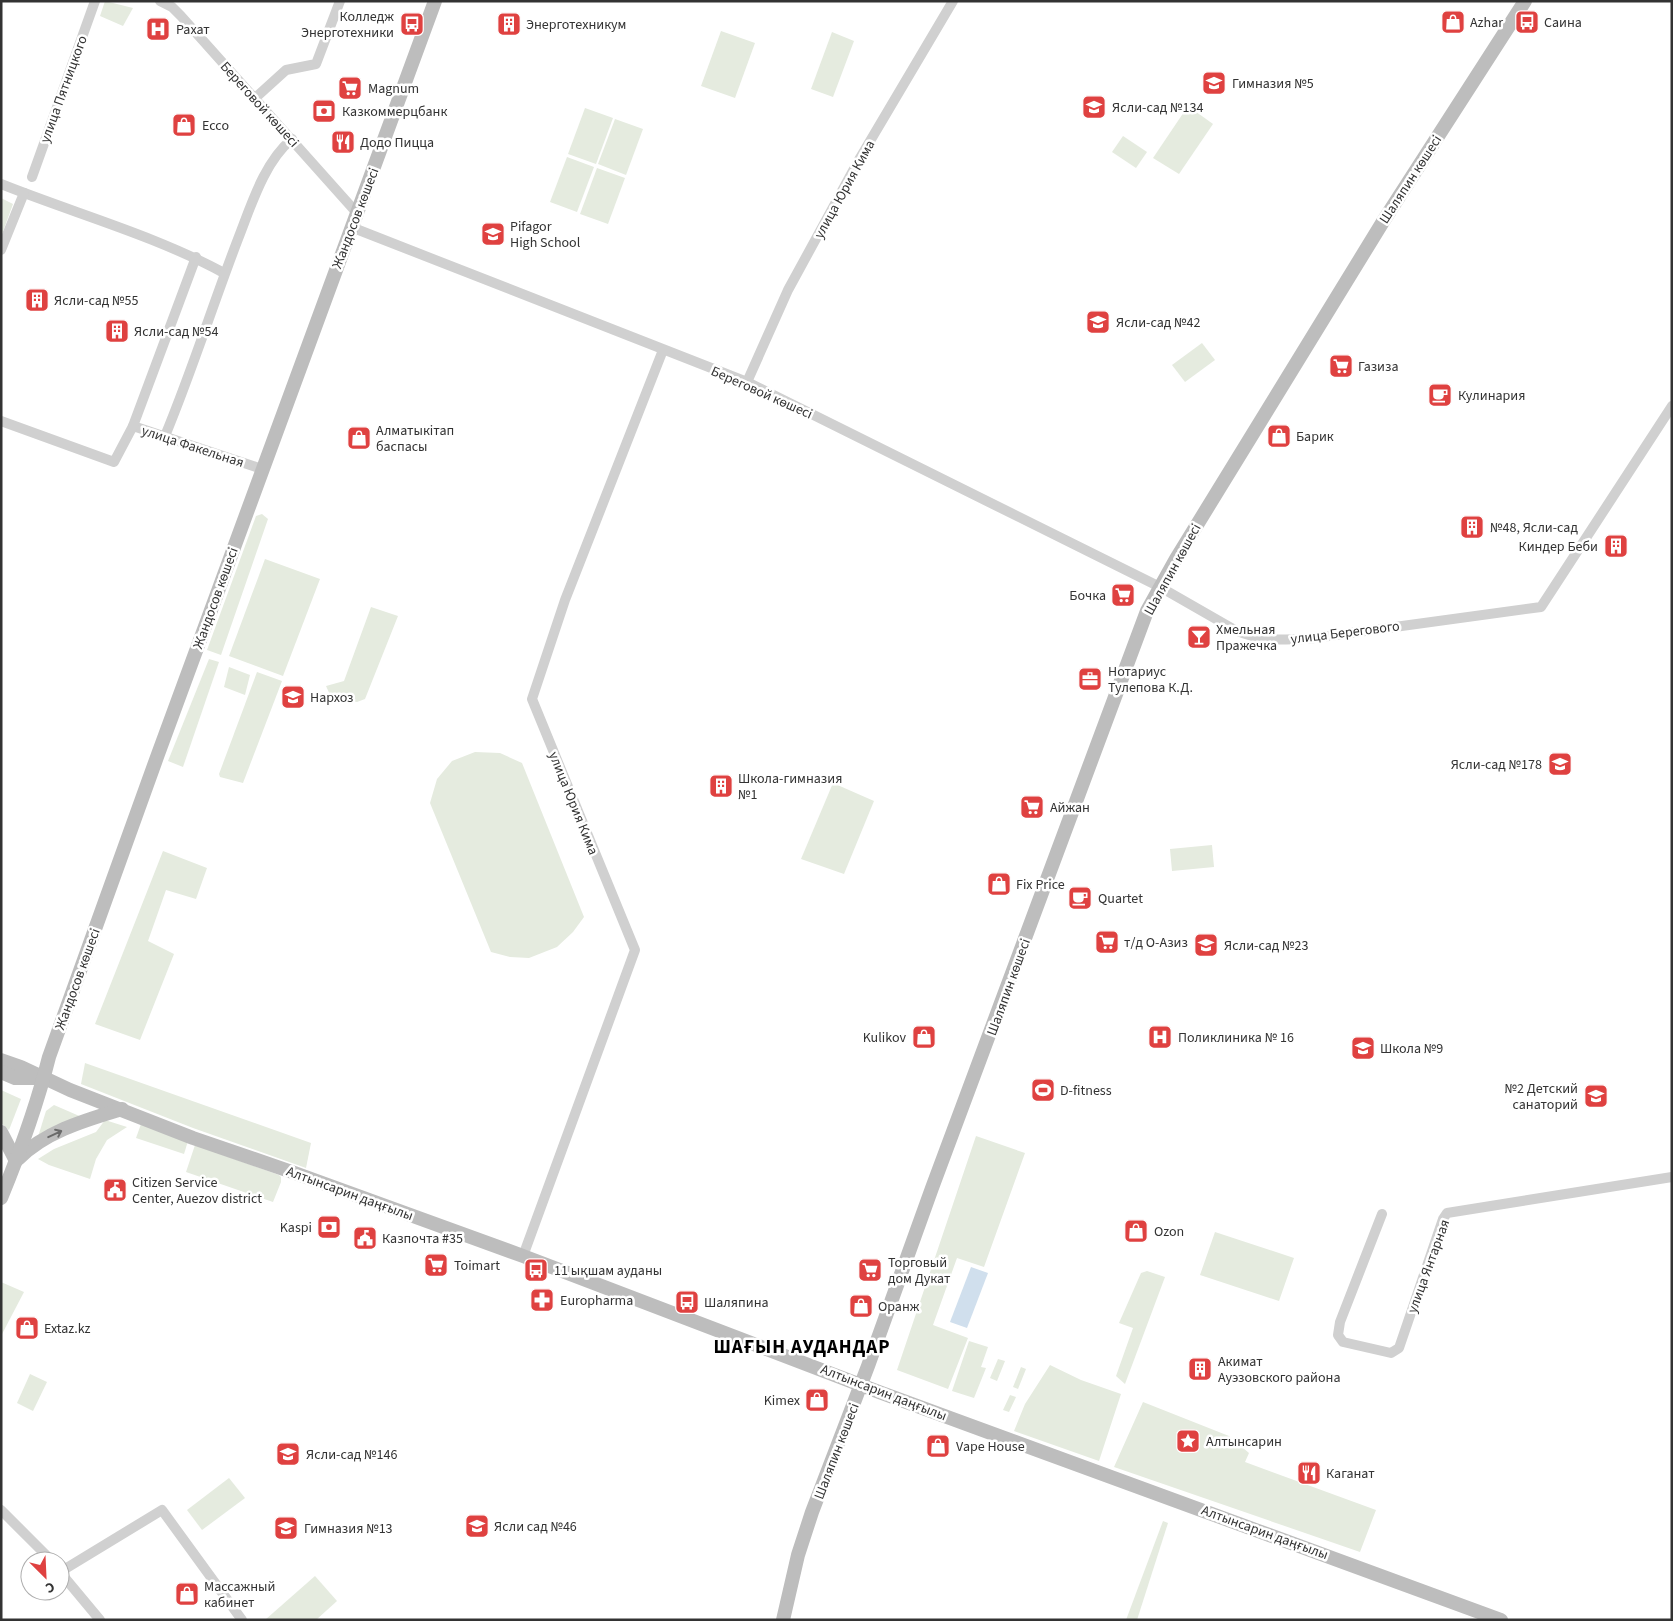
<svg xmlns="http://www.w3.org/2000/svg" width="1673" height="1621" font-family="'Source Sans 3',sans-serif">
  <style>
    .green { fill: #e5ebdf }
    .water { fill: #d0dfed }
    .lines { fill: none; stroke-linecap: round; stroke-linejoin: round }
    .street { stroke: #d0d0d0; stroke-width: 10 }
    .secondary { stroke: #bdbdbd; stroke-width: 14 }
    .oneway { stroke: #6a6a6a }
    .labels { text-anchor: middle; stroke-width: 5; stroke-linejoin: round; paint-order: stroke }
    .poi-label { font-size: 14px; fill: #333; stroke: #fff; text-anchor: start }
    .street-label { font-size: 14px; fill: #333; stroke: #fff }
    .district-label { font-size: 19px; font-weight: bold; letter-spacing: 1px; fill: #000; stroke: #fff }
  </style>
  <rect width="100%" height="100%" fill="#fff"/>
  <g class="green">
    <path d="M 105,1 L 133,8 L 123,26 L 100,16 Z"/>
    <path d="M 721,31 L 755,43 L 735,98 L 701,86 Z"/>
    <path d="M 832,32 L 854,41 L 833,97 L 811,89 Z"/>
    <path d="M 1188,106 L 1213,124 L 1179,174 L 1153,158 Z"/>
    <path d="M 585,108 L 613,118 L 596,164 L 568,154 Z"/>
    <path d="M 615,119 L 643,129 L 626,175 L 598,164 Z"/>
    <path d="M 1123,136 L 1147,152 L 1136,168 L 1112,152 Z"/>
    <path d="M 567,157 L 594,167 L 577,212 L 550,202 Z"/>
    <path d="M 597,168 L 625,178 L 608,224 L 580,214 Z"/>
    <path d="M 1,198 L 13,204 L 1,237 Z"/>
    <path d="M 1202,343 L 1215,360 L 1185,382 L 1172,365 Z"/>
    <path d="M 262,514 L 268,519 L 221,655 L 207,650 L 256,516 Z"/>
    <path d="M 265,559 L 320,579 L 283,676 L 229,656 Z"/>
    <path d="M 371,607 L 398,616 L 365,699 L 357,702 L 331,697 L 326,686 L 344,681 Z"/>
    <path d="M 209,659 L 219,662 L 183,767 L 168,761 Z"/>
    <path d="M 229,667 L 250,675 L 245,695 L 224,687 Z"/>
    <path d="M 257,672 L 282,681 L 243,783 L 220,777 L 219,774 Z"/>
    <path d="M 475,752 L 500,753 L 522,763 L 584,917 L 573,932 L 557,947 L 529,958 L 510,957 L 491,952 L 430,803 L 437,779 L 452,761 Z"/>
    <path d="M 833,783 L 874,801 L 844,874 L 801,859 Z"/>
    <path d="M 1212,845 L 1214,867 L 1172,871 L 1170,849 Z"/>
    <path d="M 163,851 L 207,868 L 196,899 L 166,890 L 148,941 L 174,954 L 140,1040 L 95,1024 Z"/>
    <path d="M 85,1063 L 311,1143 L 306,1168 L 193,1128 L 81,1084 Z"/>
    <path d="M 1,1090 L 21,1099 L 9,1130 L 1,1123 Z"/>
    <path d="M 54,1105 L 84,1118 L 37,1140 L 46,1111 Z"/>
    <path d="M 105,1120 L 127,1127 L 107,1140 L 96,1159 L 90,1179 L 49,1165 L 38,1159 L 54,1149 L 96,1132 Z"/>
    <path d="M 141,1124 L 188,1141 L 184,1154 L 136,1138 Z"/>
    <path d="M 976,1136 L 1025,1153 L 984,1267 L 957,1258 L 933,1325 L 968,1338 L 948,1389 L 897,1370 Z"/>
    <path d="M 195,1145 L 279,1175 L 281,1177 L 281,1182 L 273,1202 L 186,1172 Z"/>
    <path d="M 1215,1232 L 1294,1258 L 1279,1301 L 1200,1275 Z"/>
    <path d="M 1147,1271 L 1165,1277 L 1125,1384 L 1116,1376 L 1133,1328 L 1119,1323 L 1141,1273 Z"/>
    <path d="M 1,1282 L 24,1292 L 1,1336 Z"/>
    <path d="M 969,1341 L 988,1347 L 981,1367 L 986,1368 L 974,1398 L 952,1391 Z"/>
    <path d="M 998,1359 L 1005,1361 L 997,1381 L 990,1378 Z"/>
    <path d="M 1050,1365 L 1081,1380 L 1121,1394 L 1099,1461 L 1014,1431 L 1025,1404 Z"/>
    <path d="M 1021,1367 L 1026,1369 L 1018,1389 L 1013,1387 Z"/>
    <path d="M 30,1374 L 47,1382 L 33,1411 L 17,1403 Z"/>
    <path d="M 1010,1395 L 1016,1397 L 1009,1412 L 1003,1410 Z"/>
    <path d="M 1143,1402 L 1229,1436 L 1249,1453 L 1245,1462 L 1376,1510 L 1360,1552 L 1114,1467 Z"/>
    <path d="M 229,1478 L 245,1498 L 202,1530 L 187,1510 Z"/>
    <path d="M 1163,1521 L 1168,1523 L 1137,1620 L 1126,1620 Z"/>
    <path d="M 315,1576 L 337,1601 L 316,1620 L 265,1620 Z"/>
  </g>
  <path class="water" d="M 971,1267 L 988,1273 L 967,1328 L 950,1322 Z"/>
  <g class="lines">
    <g class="street">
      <path d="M 160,1 L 172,7 L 181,16 L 356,212"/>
      <path d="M 254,99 L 286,70 L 316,64 L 340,1"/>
      <path d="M 32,177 L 95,1"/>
      <path d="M 1,184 C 76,214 154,235 224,273"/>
      <path d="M 351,227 L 747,382 L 1160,587 L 1235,630 C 1259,641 1282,640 1307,639 L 1541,607 L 1672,406"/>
      <path d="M 1,250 L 24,193"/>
      <path d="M 747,382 L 788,290 L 860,158 L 953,1"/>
      <path d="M 1,421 L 114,462 L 133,426 L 262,469"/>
      <path d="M 133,426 L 196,257"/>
      <path d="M 165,436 C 192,371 213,304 238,239 C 251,206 264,162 292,139"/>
      <path d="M 1382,1214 L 1340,1322 L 1338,1335 L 1343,1342 L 1391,1353 L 1399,1348 L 1443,1219 L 1447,1213 L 1672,1177"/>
      <path d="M 523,1256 L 635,950 L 532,699 L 565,600 L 663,350"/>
      <path d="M 1,1510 L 52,1561"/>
      <path d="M 60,1572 L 162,1510 L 242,1620"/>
      <path d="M 60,1572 L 100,1620"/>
    </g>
    <g class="secondary">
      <path d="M 1,1060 L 21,1067 L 70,1090 L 193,1138 L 292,1172 L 523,1256 L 879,1392 L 1501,1620"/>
      <path d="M 1,1072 L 15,1078 L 40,1078"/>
      <path d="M 1,1132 L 16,1161"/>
      <path d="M 18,1159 C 46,1131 86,1120 122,1109"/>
      <path d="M 1,1198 C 20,1152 37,1105 49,1057 L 157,757 L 435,1"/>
      <path d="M 783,1620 L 798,1555 L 812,1512 L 868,1366 L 932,1188 L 1147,611 L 1176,559 L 1384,220 L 1525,1"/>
    </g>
  </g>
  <defs><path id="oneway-shaft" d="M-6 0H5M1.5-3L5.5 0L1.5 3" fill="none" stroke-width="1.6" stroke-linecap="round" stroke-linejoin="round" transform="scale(1.25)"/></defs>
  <use class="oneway" href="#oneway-shaft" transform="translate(55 1134) rotate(-25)"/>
  <defs>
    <g id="shop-square" transform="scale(1.25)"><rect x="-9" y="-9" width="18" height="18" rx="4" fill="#df4140" stroke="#fff"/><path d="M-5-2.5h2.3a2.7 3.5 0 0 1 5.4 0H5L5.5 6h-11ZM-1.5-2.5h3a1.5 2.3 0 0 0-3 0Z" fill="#fff"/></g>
    <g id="bus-square" transform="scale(1.25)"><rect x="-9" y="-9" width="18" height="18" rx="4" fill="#df4140" stroke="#fff"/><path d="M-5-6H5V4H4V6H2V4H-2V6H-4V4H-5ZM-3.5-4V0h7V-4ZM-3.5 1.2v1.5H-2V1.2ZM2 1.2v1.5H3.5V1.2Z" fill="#fff"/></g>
    <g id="building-square" transform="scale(1.25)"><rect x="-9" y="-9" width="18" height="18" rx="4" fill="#df4140" stroke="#fff"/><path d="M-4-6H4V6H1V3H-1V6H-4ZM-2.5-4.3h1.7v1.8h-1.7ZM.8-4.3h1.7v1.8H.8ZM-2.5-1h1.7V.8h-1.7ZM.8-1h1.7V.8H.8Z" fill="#fff"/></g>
    <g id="hospital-square" transform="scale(1.25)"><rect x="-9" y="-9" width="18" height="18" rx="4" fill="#df4140" stroke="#fff"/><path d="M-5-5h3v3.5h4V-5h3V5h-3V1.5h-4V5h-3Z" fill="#fff"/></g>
    <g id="school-square" transform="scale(1.25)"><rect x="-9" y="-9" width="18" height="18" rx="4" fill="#df4140" stroke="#fff"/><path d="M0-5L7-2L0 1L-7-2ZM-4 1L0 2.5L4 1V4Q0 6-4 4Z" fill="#fff"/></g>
    <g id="supermarket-square" transform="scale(1.25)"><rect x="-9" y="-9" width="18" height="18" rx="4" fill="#df4140" stroke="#fff"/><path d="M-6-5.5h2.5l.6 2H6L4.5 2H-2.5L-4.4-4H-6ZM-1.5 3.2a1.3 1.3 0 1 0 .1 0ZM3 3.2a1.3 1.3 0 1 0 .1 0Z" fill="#fff"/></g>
    <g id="bank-square" transform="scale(1.25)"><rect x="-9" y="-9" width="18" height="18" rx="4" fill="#df4140" stroke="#fff"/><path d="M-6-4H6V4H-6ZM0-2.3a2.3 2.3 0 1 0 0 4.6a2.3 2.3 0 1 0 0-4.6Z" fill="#fff"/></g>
    <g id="restaurant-square" transform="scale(1.25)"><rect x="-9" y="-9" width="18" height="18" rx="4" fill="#df4140" stroke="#fff"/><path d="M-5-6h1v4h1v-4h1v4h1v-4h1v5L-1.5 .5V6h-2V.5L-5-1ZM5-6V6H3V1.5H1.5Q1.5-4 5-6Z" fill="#fff"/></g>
    <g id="cafe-square" transform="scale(1.25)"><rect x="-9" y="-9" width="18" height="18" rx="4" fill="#df4140" stroke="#fff"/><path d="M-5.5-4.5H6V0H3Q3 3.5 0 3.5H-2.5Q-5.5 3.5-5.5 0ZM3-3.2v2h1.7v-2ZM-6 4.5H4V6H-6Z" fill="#fff"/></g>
    <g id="bar-square" transform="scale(1.25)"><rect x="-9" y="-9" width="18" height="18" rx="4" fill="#df4140" stroke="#fff"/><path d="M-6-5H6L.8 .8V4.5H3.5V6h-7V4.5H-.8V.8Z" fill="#fff"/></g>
    <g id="office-square" transform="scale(1.25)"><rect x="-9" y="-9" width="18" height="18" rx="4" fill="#df4140" stroke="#fff"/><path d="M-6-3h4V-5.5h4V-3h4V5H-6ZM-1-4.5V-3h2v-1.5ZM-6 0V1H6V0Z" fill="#fff"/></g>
    <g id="university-square" transform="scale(1.25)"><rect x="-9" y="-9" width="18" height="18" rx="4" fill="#df4140" stroke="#fff"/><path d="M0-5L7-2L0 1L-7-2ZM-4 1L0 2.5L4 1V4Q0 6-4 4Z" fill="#fff"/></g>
    <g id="stadium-square" transform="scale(1.25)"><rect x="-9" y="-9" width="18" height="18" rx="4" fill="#df4140" stroke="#fff"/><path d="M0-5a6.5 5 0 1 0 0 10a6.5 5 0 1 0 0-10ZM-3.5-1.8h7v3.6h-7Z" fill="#fff"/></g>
    <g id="civic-square" transform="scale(1.25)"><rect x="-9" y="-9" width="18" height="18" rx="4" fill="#df4140" stroke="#fff"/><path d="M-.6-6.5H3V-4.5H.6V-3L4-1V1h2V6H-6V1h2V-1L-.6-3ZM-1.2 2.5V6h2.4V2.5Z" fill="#fff"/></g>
    <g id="pharmacy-square" transform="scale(1.25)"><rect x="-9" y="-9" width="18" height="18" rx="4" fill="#df4140" stroke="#fff"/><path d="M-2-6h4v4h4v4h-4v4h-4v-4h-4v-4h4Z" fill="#fff"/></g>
    <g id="sight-square" transform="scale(1.25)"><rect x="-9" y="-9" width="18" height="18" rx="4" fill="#df4140" stroke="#fff"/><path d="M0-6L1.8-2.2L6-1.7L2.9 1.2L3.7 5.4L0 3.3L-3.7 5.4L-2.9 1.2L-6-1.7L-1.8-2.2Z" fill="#fff"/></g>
  </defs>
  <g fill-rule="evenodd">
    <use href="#shop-square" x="1453" y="22"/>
    <use href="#bus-square" x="1527" y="22"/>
    <use href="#bus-square" x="412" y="24"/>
    <use href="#building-square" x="509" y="24"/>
    <use href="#hospital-square" x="158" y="29"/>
    <use href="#school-square" x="1214" y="83"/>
    <use href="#supermarket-square" x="350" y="88"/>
    <use href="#school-square" x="1094" y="107"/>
    <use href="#bank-square" x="324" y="111"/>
    <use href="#shop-square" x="184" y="125"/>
    <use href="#restaurant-square" x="343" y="142"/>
    <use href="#school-square" x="493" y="234"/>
    <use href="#building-square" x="37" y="300"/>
    <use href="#school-square" x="1098" y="322"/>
    <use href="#building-square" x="117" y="331"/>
    <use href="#supermarket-square" x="1341" y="366"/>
    <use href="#cafe-square" x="1440" y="395"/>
    <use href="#shop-square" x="1279" y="436"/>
    <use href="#shop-square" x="359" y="438"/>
    <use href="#building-square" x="1472" y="527"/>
    <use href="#building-square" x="1616" y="546"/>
    <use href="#supermarket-square" x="1123" y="595"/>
    <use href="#bar-square" x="1199" y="637"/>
    <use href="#office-square" x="1090" y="679"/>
    <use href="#university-square" x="293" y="697"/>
    <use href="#school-square" x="1560" y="764"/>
    <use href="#building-square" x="721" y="786"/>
    <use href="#supermarket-square" x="1032" y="807"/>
    <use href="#shop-square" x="999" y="884"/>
    <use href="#cafe-square" x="1080" y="898"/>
    <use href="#supermarket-square" x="1107" y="942"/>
    <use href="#school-square" x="1206" y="945"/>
    <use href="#shop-square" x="924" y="1037"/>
    <use href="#hospital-square" x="1160" y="1037"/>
    <use href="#school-square" x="1363" y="1048"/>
    <use href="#stadium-square" x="1043" y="1090"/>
    <use href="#school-square" x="1596" y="1096"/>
    <use href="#civic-square" x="115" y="1190"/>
    <use href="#bank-square" x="329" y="1227"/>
    <use href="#shop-square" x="1136" y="1231"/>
    <use href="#civic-square" x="365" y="1238"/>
    <use href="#supermarket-square" x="436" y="1265"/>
    <use href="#bus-square" x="536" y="1270"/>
    <use href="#supermarket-square" x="870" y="1270"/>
    <use href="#pharmacy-square" x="542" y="1300"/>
    <use href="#bus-square" x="687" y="1302"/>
    <use href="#shop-square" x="861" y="1306"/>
    <use href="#shop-square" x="27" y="1328"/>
    <use href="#building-square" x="1200" y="1369"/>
    <use href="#shop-square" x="817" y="1400"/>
    <use href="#sight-square" x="1188" y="1441"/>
    <use href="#shop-square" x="938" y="1446"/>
    <use href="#school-square" x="288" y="1454"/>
    <use href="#restaurant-square" x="1309" y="1473"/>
    <use href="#school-square" x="477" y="1526"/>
    <use href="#school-square" x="286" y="1528"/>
    <use href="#shop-square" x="187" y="1594"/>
  </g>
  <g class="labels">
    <g class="poi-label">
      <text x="394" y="21" text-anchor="end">Колледж<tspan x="394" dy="16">Энерготехники</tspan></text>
      <text x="1470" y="27">Azhar</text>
      <text x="1544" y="27">Саина</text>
      <text x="526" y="29">Энерготехникум</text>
      <text x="176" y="34">Рахат</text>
      <text x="1232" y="88">Гимназия №5</text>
      <text x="368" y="93">Magnum</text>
      <text x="1112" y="112">Ясли-сад №134</text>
      <text x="342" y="116">Казкоммерцбанк</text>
      <text x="202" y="130">Ecco</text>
      <text x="360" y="147">Додо Пицца</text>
      <text x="510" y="231">Pifagor<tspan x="510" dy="16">High School</tspan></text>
      <text x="54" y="305">Ясли-сад №55</text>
      <text x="1116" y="327">Ясли-сад №42</text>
      <text x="134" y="336">Ясли-сад №54</text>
      <text x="1358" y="371">Газиза</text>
      <text x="1458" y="400">Кулинария</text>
      <text x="376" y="435">Алматыкітап<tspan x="376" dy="16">баспасы</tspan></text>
      <text x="1296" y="441">Барик</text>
      <text x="1490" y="532">№48, Ясли-сад</text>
      <text x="1598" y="551" text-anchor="end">Киндер Беби</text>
      <text x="1106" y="600" text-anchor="end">Бочка</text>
      <text x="1216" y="634">Хмельная<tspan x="1216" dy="16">Пражечка</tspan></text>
      <text x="1108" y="676">Нотариус<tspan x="1108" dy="16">Тулепова К.Д.</tspan></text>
      <text x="310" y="702">Нархоз</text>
      <text x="1542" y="769" text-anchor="end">Ясли-сад №178</text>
      <text x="738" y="783">Школа-гимназия<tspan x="738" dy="16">№1</tspan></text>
      <text x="1050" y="812">Айжан</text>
      <text x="1016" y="889">Fix Price</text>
      <text x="1098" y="903">Quartet</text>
      <text x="1124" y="947">т/д О-Азиз</text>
      <text x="1224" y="950">Ясли-сад №23</text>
      <text x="906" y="1042" text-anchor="end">Kulikov</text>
      <text x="1178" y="1042">Поликлиника № 16</text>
      <text x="1380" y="1053">Школа №9</text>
      <text x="1578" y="1093" text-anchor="end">№2 Детский<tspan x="1578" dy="16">санаторий</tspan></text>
      <text x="1060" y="1095">D-fitness</text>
      <text x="132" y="1187">Citizen Service<tspan x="132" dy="16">Center, Auezov district</tspan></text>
      <text x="312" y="1232" text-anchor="end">Kaspi</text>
      <text x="1154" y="1236">Ozon</text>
      <text x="382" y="1243">Казпочта #35</text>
      <text x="888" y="1267">Торговый<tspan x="888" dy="16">дом Дукат</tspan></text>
      <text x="454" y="1270">Toimart</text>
      <text x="554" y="1275">11 ықшам ауданы</text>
      <text x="560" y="1305">Europharma</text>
      <text x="704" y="1307">Шаляпина</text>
      <text x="878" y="1311">Оранж</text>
      <text x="44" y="1333">Extaz.kz</text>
      <text x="1218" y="1366">Акимат<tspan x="1218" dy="16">Ауэзовского района</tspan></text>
      <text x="800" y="1405" text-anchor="end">Kimex</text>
      <text x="1206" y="1446">Алтынсарин</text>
      <text x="956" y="1451">Vape House</text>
      <text x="306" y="1459">Ясли-сад №146</text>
      <text x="1326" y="1478">Каганат</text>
      <text x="494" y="1531">Ясли сад №46</text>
      <text x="304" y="1533">Гимназия №13</text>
      <text x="204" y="1591">Массажный<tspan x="204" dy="16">кабинет</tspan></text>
    </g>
    <g class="street-label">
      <text transform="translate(63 89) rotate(-70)" y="5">улица Пятницкого</text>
      <text transform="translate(260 104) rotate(48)" y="5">Береговой көшесі</text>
      <text transform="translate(1410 179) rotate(-57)" y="5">Шаляпин көшесі</text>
      <text transform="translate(844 189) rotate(-61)" y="5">улица Юрия Кима</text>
      <text transform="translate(355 218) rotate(-69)" y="5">Жандосов көшесі</text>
      <text transform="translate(762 392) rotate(24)" y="5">Береговой көшесі</text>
      <text transform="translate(193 446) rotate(18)" y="5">улица Факельная</text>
      <text transform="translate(1172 569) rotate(-61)" y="5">Шаляпин көшесі</text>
      <text transform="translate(215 598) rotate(-70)" y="5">Жандосов көшесі</text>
      <text transform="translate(1345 632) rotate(-7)" y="5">улица Берегового</text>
      <text transform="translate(574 803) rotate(68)" y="5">улица Юрия Кима</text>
      <text transform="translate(77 979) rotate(-70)" y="5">Жандосов көшесі</text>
      <text transform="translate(1008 987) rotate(-70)" y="5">Шаляпин көшесі</text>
      <text transform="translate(350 1193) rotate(20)" y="5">Алтынсарин даңғылы</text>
      <text transform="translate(1428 1266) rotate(-70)" y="5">улица Янтарная</text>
      <text transform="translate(884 1392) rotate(21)" y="5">Алтынсарин даңғылы</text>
      <text transform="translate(836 1451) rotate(-69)" y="5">Шаляпин көшесі</text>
      <text transform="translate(1265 1532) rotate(20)" y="5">Алтынсарин даңғылы</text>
    </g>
    <g class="district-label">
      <text x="802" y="1353">ШАҒЫН АУДАНДАР</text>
    </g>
  </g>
  <rect width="1673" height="1621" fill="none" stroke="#333333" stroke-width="5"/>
  <g transform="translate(45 1576) rotate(156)"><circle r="24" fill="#ffffff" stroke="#adadad"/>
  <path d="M0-4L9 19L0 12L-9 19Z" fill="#df4140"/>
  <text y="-8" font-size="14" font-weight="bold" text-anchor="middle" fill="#333333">С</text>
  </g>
</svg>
